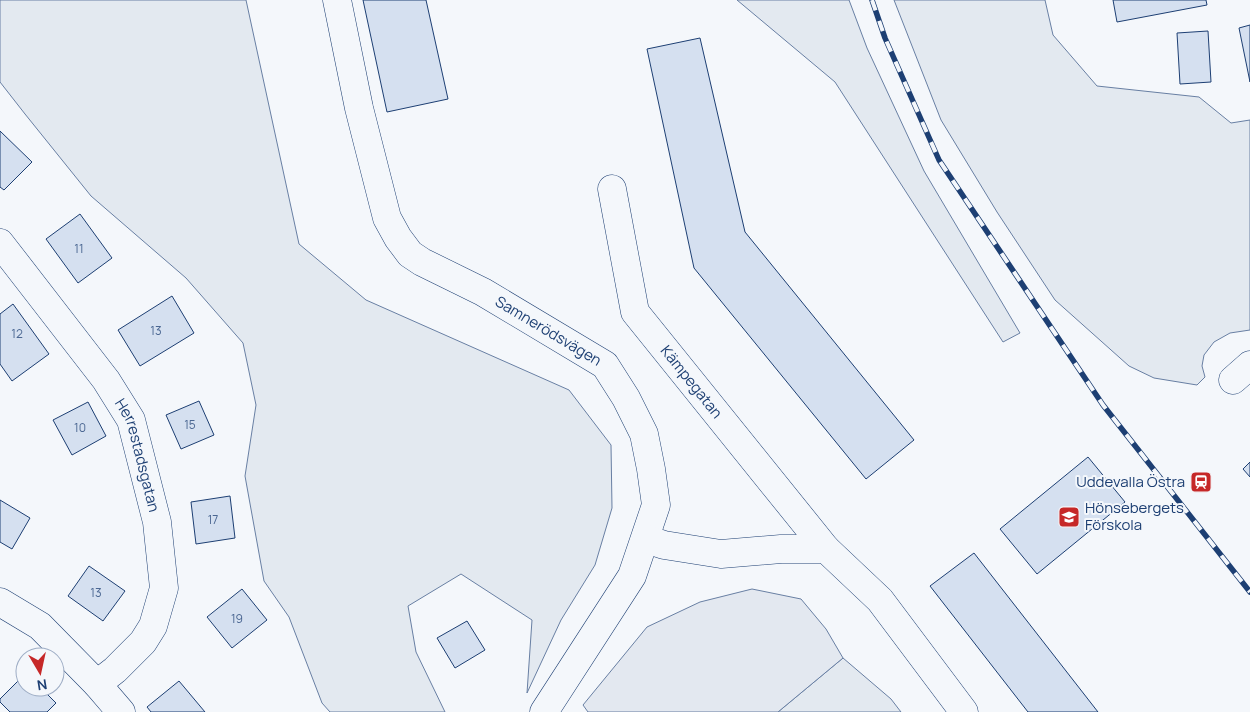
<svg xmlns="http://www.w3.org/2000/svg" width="1250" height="712" font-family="Manrope,sans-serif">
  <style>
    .green { fill: #e3e9f0; stroke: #687fa3 }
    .parking { fill: #e3e8f0; stroke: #687fa3 }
    .building { fill: #d5e0f0; stroke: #1d3f73 }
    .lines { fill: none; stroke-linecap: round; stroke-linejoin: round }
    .minor-casing { stroke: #1d3f73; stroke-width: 29 }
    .minor { stroke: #f4f7fb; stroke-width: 28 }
    .rail-casing { stroke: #1d3f73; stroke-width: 5.5 }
    .rail { stroke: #f4f7fb; stroke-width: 4; stroke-dasharray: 11; stroke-linecap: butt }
    .labels { text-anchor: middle; stroke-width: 4; stroke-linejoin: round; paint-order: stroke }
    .number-label { font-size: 12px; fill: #4b6792 }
    .street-label { font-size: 15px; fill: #1d3f73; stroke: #f4f7fb }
    .poi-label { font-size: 15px; fill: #1d3f73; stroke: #f4f7fb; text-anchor: end }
  </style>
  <rect width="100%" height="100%" fill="#f4f7fb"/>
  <g class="green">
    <path d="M 0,0 L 246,0 L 299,244 L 366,300 L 569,390 L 611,445 L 612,508 L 595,565 L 561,620 L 527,693 L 532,620 L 461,574 L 408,606 L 416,652 L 445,712 L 330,712 L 322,703 L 289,617 L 264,581 L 245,476 L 256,405 L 243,343 L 186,278 L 91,196 L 25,114 L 0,82 Z"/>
    <path d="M 737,0 L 849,0 L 867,48 L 924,171 L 1020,333 L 1003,342 L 835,82 Z"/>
    <path d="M 894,0 L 1045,0 L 1053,35 L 1097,86 L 1199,97 L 1231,123 L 1250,120 L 1250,330 L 1230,333 L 1214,342 L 1204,355 L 1202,366 L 1205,377 L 1197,385 L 1154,378 L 1129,366 L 1055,300 L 997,212 L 941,120 Z"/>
    <path d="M 843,658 L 891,699 L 901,712 L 778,712 Z"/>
  </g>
  <path class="parking" d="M 752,589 L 801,599 L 826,629 L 843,658 L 778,712 L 588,712 L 583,705 L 647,627 L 700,602 Z"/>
  <g class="building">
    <path d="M 363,0 L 426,0 L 448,99 L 387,112 Z"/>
    <path d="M 1113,0 L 1206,0 L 1207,5 L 1117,22 Z"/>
    <path d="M 1250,25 L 1250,82 L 1239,28 Z"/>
    <path d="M 1208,31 L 1211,82 L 1180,84 L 1177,33 Z"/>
    <path d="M 700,38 L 745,232 L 914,440 L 866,479 L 694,268 L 647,49 Z"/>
    <path d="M 0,131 L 32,162 L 4,190 L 0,187 Z"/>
    <path d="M 80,214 L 112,258 L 78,283 L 46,239 Z"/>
    <path d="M 172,296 L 194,333 L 140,366 L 118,330 Z"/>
    <path d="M 13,304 L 49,354 L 12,381 L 0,364 L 0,314 Z"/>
    <path d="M 199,401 L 214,435 L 181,449 L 166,415 Z"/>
    <path d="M 88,402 L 106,436 L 72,455 L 53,420 Z"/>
    <path d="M 1088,457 L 1125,502 L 1037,574 L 1000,529 Z"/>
    <path d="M 1250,462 L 1250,477 L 1243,469 Z"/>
    <path d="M 230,496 L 235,538 L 196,544 L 191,502 Z"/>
    <path d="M 0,500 L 30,518 L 12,549 L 0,542 Z"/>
    <path d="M 974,553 L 1098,712 L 1028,712 L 930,586 Z"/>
    <path d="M 89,566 L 125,591 L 103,621 L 68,596 Z"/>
    <path d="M 242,589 L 267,620 L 232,648 L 207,617 Z"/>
    <path d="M 467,621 L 485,650 L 455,668 L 437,638 Z"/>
    <path d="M 25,674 L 25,687 L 40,687 L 56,703 L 47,712 L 10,712 L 0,702 L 0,699 Z"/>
    <path d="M 179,681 L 205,712 L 151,712 L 147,707 Z"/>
  </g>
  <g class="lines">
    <g class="minor-casing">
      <g id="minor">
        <path id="s1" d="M 337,0 L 359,108 L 387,218 L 398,238 L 410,254 L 422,262 L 483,292 L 605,365 L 626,398 L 644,434 L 651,469 L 656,505 L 632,576 L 544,712"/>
        <path id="s2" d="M 612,189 L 635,312 L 826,549"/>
        <path id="s3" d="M 0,243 L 106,380 L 131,420 L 157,522 L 164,588 L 153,626 L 143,642 L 115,670 L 97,684"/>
        <path d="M 1233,380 L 1250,365"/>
        <path d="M 646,539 L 664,545 L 721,554 L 781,549 L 826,549 L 880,600 L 964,712"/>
        <path d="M 0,602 L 40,626 L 97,684 L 121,712"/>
      </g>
    </g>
    <use href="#minor" class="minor"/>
    <g class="rail-casing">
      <path id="rail" d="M 872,0 L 885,38 L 939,160 L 1103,405 L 1250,592"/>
    </g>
    <use href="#rail" class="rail"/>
  </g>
  <defs>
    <g id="station-square" transform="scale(1.125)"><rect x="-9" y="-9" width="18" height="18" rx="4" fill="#c62828" stroke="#f4f7fb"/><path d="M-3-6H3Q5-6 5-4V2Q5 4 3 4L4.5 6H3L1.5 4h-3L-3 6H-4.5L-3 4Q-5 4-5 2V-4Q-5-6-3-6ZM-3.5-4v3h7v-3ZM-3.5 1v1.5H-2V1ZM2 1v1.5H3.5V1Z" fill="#fff"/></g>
    <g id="school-square" transform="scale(1.125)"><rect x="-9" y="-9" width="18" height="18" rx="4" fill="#c62828" stroke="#f4f7fb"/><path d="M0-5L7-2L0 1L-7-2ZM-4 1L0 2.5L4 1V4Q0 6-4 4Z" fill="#fff"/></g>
  </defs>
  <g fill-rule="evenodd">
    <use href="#station-square" x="1201" y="482"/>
    <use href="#school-square" x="1069" y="517"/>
  </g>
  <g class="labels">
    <g class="number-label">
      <text x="79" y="253">11</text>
      <text x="156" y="335">13</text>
      <text x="17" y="338">12</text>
      <text x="190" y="429">15</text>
      <text x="80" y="432">10</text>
      <text x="213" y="524">17</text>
      <text x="96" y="597">13</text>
      <text x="237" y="623">19</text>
    </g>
    <g class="street-label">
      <text dy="5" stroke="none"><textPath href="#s1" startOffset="425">Samnerödsvägen</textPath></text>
      <text dy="5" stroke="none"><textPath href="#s2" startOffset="215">Kämpegatan</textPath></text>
      <text dy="5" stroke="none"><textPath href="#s3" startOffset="256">Herrestadsgatan</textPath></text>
    </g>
    <g class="poi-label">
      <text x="1185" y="487">Uddevalla Östra</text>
      <text x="1085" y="513" text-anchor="start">Hönsebergets<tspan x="1085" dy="17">Förskola</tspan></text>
    </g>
  </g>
  <g transform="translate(40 672) rotate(171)"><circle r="24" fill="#f4f7fb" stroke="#9eadc5"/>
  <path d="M0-4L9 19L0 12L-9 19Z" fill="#c62828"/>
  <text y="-8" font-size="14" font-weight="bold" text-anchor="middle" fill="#1d3f73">N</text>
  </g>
</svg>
